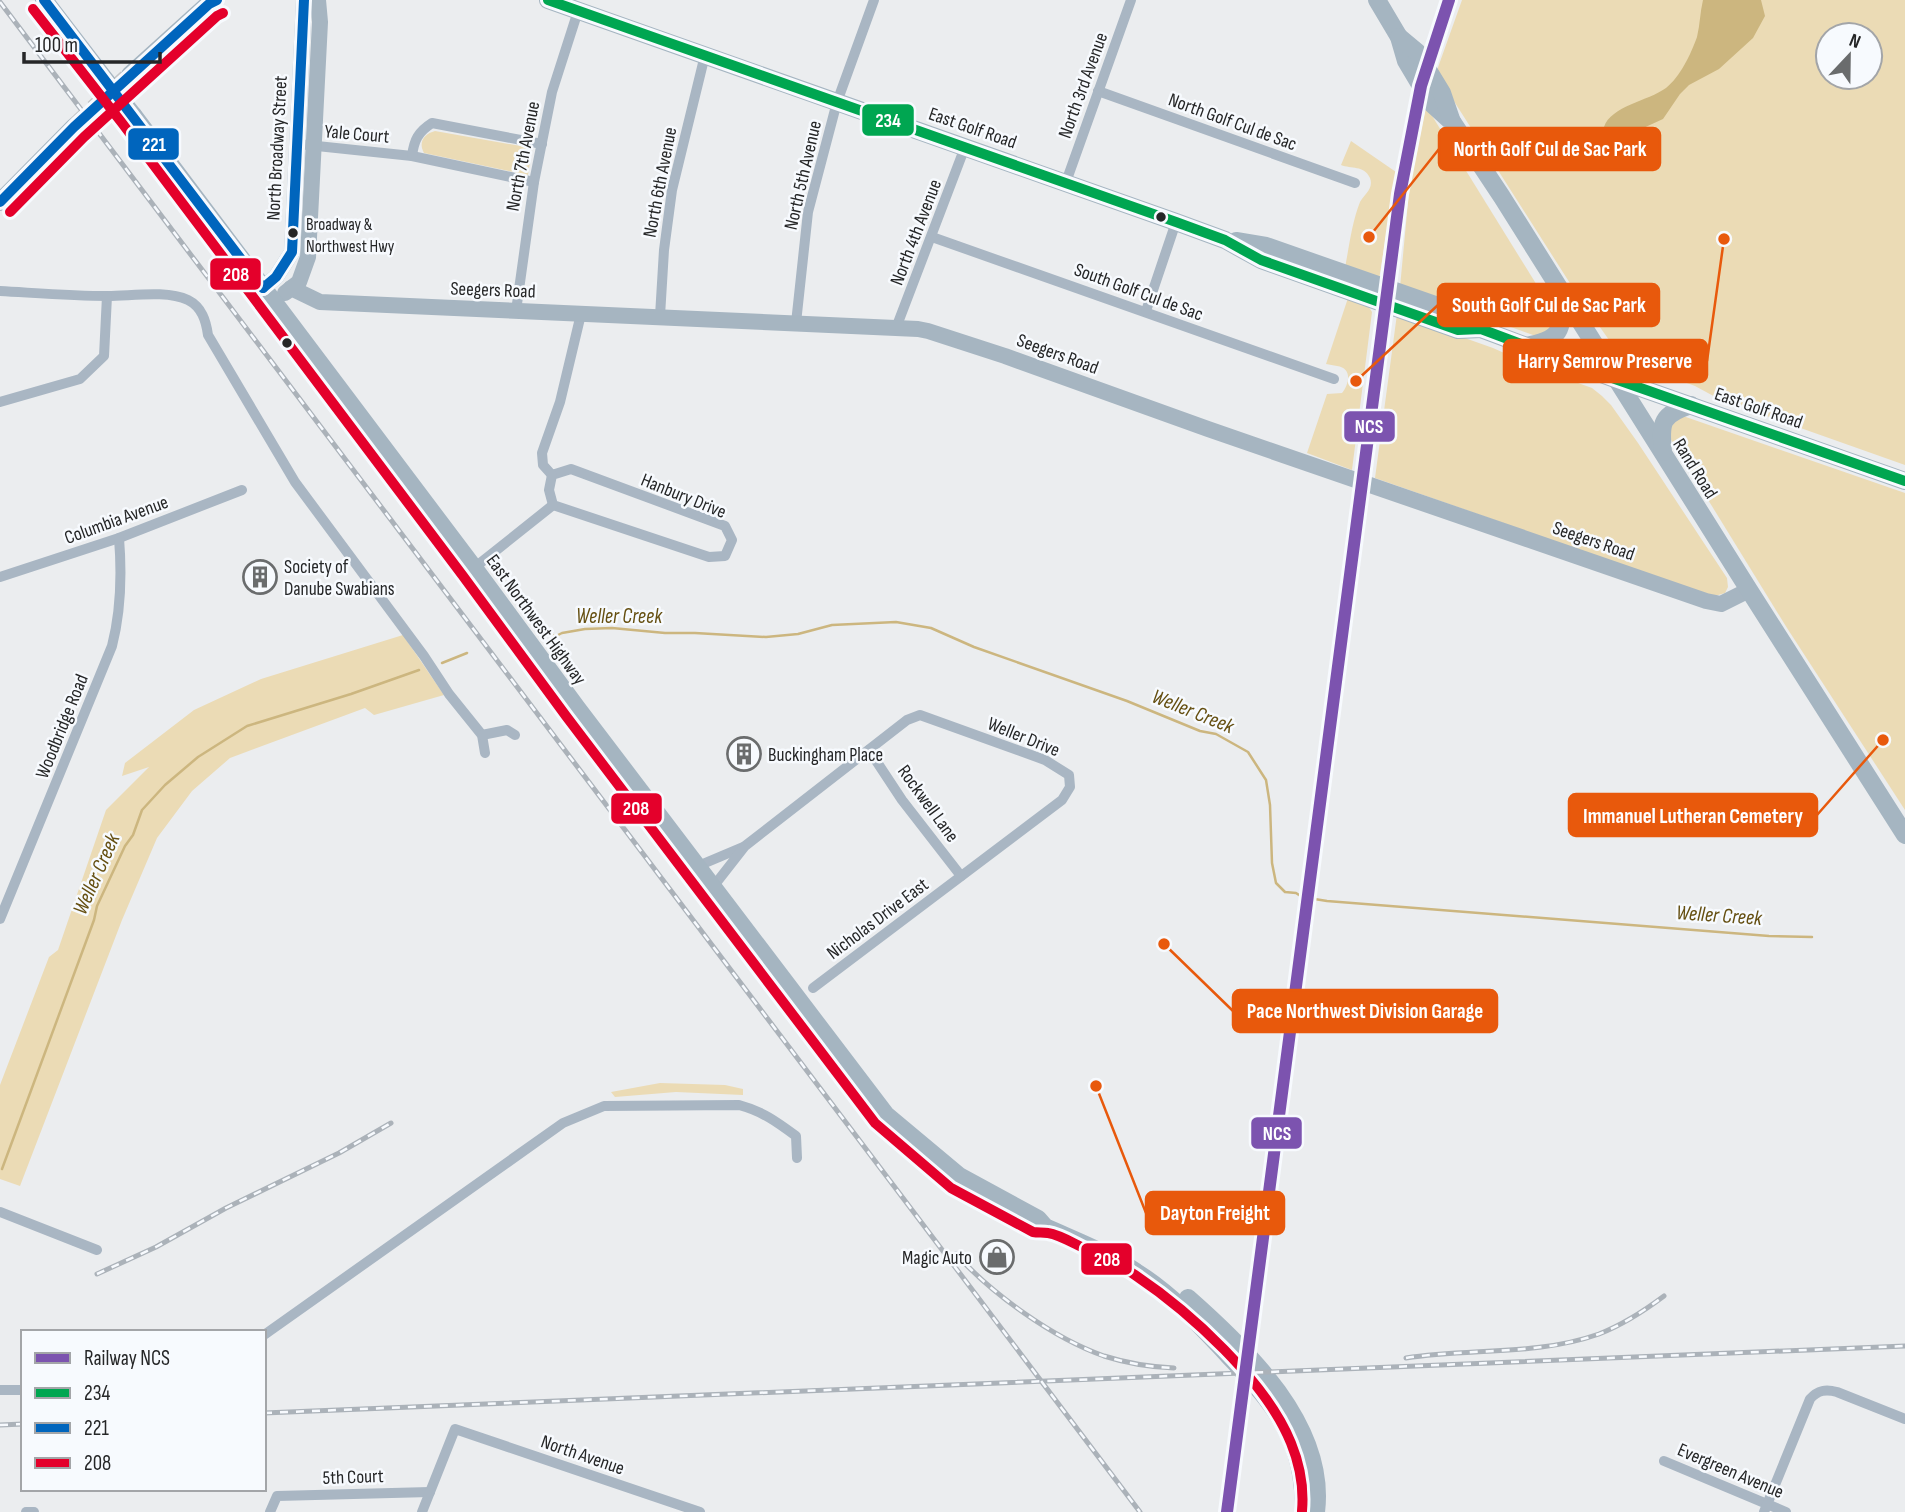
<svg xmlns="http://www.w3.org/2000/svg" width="1905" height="1512" font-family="'Sofia Sans Condensed',sans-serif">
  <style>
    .green { fill: #ebdbb5; fill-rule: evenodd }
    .water { fill: #ccb67f }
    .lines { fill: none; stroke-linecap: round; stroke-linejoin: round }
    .stream { stroke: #ccb67f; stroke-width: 2.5 }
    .primary-tunnel { stroke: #c3c5c7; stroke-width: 18; stroke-dasharray: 18 9; stroke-linecap: butt }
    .street { stroke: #a9b6c3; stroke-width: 10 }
    .secondary { stroke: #a6b5c1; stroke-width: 16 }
    .primary { stroke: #a5b5c1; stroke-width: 18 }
    .rail-casing { stroke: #abb2b9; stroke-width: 5 }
    .rail { stroke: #f7fafe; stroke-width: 2.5; stroke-dasharray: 8; stroke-linecap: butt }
    .primary-bridge { stroke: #a5b5c1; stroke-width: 18 }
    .bus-1-casing { stroke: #f7fafe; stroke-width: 16 }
    .bus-2-casing { stroke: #f7fafe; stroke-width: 16 }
    .bus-3-casing { stroke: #f7fafe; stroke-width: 16 }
    .bus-1 { stroke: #00a651; stroke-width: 10 }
    .bus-2 { stroke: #0065bd; stroke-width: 10 }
    .bus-3 { stroke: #e4002b; stroke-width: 10 }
    .rail-1-casing { stroke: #f7fafe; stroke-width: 18 }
    .rail-1 { stroke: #7c53af; stroke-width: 12 }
    .bus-dot { fill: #252627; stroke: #f7fafe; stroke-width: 2.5 }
    .labels { text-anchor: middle; stroke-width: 5; stroke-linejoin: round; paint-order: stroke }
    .bus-label { font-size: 17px; fill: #252627; stroke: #f7fafe; text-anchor: start }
    .street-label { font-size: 19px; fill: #252627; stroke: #f7fafe }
    .poi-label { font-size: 19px; fill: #252627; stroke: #f7fafe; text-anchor: start }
    .water-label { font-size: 21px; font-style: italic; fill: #654f11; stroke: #f7fafe }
    .leader { fill: none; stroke: #e8590c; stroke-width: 2.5 }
    .callout-dot { fill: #e8590c; stroke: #f7fafe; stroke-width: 2.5 }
    .callout { fill: #e8590c; stroke: #e8590c; stroke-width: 2.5 }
    .callout-label { font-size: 21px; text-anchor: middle; font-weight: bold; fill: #fff }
    .line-badge { stroke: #f7fafe; stroke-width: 2.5 }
    .badge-label { font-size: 19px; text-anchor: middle; font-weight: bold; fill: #fff }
  </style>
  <rect width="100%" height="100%" fill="#ebedef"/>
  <g class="green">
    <path d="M 1462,0 L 1905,0 L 1905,465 L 1719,399 L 1695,386 L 1630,362 L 1614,347 L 1580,299 L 1436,73 ZM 1828,35 L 1870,35 L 1870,77 L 1828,77 Z"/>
    <path d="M 1426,106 L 1551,308 L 1555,323 L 1542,336 L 1533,335 L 1400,287 L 1409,191 Z"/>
    <path d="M 435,131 L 532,148 L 528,175 L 424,153 C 418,142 424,134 435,131 Z"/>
    <path d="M 1351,141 L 1396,172 L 1379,280 L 1345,268 C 1349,247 1352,222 1360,202 C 1364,194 1374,189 1370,178 C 1364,165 1351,169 1341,165 Z"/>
    <path d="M 1348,298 L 1368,306 L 1372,312 L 1352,470 L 1307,453 L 1327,394 L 1342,393 C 1349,385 1353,368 1337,366 C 1333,365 1330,365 1326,364 Z"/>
    <path d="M 1397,314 L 1493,348 L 1542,370 L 1592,388 L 1602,396 L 1611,405 L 1638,443 L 1727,578 L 1728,587 L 1725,593 L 1715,596 L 1705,594 L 1375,478 Z"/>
    <path d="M 1683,416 L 1905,493 L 1905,810 L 1787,628 L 1670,438 L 1669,426 Z"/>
    <path d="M 403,635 L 444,695 L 374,715 L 365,708 L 230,758 L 192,791 L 157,838 L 122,920 L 20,1186 L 0,1179 L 0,1085 L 49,957 L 58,950 L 106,810 L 149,767 L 122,776 L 125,763 L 194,710 L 261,679 Z"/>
    <path d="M 660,1083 L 725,1085 L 743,1089 L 743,1095 L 676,1092 L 615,1097 L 611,1092 Z"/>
  </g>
  <path class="water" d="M 1703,0 L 1761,0 L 1765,16 L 1753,38 L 1719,69 L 1689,85 L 1680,94 L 1663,119 L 1628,135 L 1615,134 L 1606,131 L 1604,127 C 1611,106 1648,101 1666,88 C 1680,77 1691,54 1697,37 C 1700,25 1700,12 1703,0 Z"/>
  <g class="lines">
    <g class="stream">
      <path d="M 545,634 L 556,636 L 562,633 L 585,629 L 612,628 L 665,633 L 695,633 L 766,637 L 798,634 L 832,625 L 896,622 L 931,628 L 974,647 L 1127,701 L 1200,731 L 1216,734 L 1248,752 L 1266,780 L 1270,805 L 1272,863 L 1276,883 L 1285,892 L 1296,893 L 1302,897 L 1327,901 L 1769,936 L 1812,937"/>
      <path d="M 442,663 L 467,653"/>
      <path d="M 2,1169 L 94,920 L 97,906 L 125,846 L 133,835 L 142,810 L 165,785 L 198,757 L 247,726 L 351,694 L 419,670"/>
    </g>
    <path class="primary-tunnel" d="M 74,127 L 130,75"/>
    <g class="street">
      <path d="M 1098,91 L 1355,183"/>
      <path d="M 298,144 L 412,156 L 534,182"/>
      <path d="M 412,156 C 414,140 418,132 432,123 L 542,144"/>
      <path d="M 1066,182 L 1131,0"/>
      <path d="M 932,237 L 1334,379"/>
      <path d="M 0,291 C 36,293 72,296 108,296 C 131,296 167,290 188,300 C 202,307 206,321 208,335 L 295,482 L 424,656 L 449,694 L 482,735 L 485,753"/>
      <path d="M 516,311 L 534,182 L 552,92 L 578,11"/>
      <path d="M 1146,311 L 1176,222"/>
      <path d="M 660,316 L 664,250 L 672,190 L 705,55"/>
      <path d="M 796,323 L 808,212 L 837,102 L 874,0"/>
      <path d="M 896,328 L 965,147"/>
      <path d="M 0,402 L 80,379 L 104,356 L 107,296"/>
      <path d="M 571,469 L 725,526 L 732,540 L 725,556 L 709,557 L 553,505 L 549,490 L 552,475 Z"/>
      <path d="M 552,475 L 543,465 L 542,453 L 560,402 L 581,314"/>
      <path d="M 474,568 L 553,505"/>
      <path d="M 0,577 L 119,538 L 242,490"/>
      <path d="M 482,735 L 507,730 L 515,735"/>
      <path d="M 869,750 L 902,800 L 961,876"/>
      <path d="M 698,866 L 743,847"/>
      <path d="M 713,887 L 745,846 L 907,720 L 920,715 L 1045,760 L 1069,775 L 1070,787 L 1062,800 L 813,988"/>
      <path d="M 0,919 L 112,646 C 121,611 122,575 119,538"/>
      <path d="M 0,1212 L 97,1250"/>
      <path d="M 264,1335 L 563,1123 L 604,1106 L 739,1105 C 762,1111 777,1122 796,1136 L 797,1158"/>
      <path d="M 0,1390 L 23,1390"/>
      <path d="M 1664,1461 L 1786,1512"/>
      <path d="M 26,1512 L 34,1512"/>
      <path d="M 270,1512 L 277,1496 L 430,1492"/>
      <path d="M 422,1512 L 455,1429 L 700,1512"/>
      <path d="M 1764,1512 L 1810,1399 C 1818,1390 1826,1389 1837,1392 L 1905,1419"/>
    </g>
    <g class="secondary">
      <path d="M 263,288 L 276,277 L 292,252 L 304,0"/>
      <path d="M 291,288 L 320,302 L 918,329 L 928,331 L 1005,356 L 1208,429 L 1706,601 L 1721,604 L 1749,590"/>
      <path d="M 285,293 L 299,282 L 308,257 L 320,22 L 318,0"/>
    </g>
    <g class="primary">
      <path d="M 44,0 L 106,81"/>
      <path d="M 548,0 L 1176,222 L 1225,240 L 1261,260 L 1458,330 L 1481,329"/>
      <path d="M 1377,0 L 1399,37 L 1406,61 L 1431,103 L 1453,123 L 1502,197 L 1749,590 L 1905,835"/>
      <path d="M 1399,37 L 1417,52 L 1442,93 L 1452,122"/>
      <path d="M 130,75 L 213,0"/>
      <path d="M 133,115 L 474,568 L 577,708 L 886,1115 L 959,1176 L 1038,1219 L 1045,1227 C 1076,1241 1108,1253 1136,1272 C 1171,1294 1199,1324 1227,1354 C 1251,1380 1277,1406 1291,1439 C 1301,1463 1304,1486 1304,1512"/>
      <path d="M 0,202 L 74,127"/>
      <path d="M 1236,241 L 1266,246 L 1461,314 L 1481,329 L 1615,379 L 1905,481"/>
      <path d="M 1526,346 C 1564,339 1562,329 1562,294"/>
      <path d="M 1663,452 C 1660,422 1661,415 1691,405"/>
      <path d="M 1188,1298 C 1246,1349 1327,1426 1316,1512"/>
    </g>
    <g class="rail-casing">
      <g id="rail">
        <path d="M 0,2 L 1140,1512"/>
        <path d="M 956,1254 C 992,1294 1053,1338 1104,1356 C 1126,1363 1150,1367 1174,1368"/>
        <path d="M 97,1274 L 156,1247 L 226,1208 L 339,1153 L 391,1123"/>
        <path d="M 1406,1358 C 1470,1348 1537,1356 1599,1334 C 1622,1325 1644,1311 1664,1296"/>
        <path d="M 264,1413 L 1905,1346"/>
        <path d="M 0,1425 L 23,1424"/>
      </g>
    </g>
    <use href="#rail" class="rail"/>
    <path class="primary-bridge" d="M 106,81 L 133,115"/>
    <g class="bus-1-casing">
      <path id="bus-1" d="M 548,0 L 1176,222 L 1225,240 L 1261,260 L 1458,330 L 1481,329 L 1615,379 L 1905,481"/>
    </g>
    <g class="bus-2-casing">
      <g id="bus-2">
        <path d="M 44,0 L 263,288"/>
        <path d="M 0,202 L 74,127 L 209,4 L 217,0"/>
        <path d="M 263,288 L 276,277 L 292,252 L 304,0"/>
      </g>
    </g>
    <g class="bus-3-casing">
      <g id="bus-3">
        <path d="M 33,9 L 122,123 L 463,576 L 566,716 L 875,1123 L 951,1188 L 1033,1232 C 1038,1233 1043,1232 1048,1233 C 1061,1235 1076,1245 1088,1250 C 1104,1258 1120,1265 1135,1275 C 1190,1312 1266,1381 1291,1443 C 1300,1465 1304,1488 1302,1511"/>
        <path d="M 10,212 L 84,137 L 217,16 L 223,13"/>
      </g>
    </g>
    <use href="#bus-1" class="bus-1"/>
    <use href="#bus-2" class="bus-2"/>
    <use href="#bus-3" class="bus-3"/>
    <g class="rail-1-casing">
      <path id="rail-1" d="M 1227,1512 L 1400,194 L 1421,86 L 1449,0"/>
    </g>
    <use href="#rail-1" class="rail-1"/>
  </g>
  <defs>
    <g id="building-ring" transform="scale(1.75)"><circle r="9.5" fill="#f7fafe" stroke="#6a6c6d" stroke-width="1.5"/><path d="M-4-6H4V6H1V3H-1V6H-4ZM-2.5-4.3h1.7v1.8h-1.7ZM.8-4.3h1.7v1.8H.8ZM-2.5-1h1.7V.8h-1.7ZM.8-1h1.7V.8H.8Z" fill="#6a6c6d"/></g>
    <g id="shop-ring" transform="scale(1.75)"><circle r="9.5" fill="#f7fafe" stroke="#6a6c6d" stroke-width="1.5"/><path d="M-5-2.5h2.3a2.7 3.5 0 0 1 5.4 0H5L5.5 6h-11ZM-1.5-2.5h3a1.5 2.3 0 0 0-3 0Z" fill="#6a6c6d"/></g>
  </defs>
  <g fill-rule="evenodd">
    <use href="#building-ring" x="260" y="577"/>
    <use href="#building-ring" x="744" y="754"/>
    <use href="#shop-ring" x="997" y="1257"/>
  </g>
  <g class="bus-dot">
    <circle cx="1161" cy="217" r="6"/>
    <circle cx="293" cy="233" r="6"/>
    <circle cx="287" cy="343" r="6"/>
  </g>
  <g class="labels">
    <g class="bus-label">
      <text x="306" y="230">Broadway &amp;<tspan x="306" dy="22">Northwest Hwy</tspan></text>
    </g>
    <g class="street-label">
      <text transform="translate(1082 85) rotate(-70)" y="7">North 3rd Avenue</text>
      <text transform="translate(1233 121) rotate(20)" y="7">North Golf Cul de Sac</text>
      <text transform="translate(973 127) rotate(19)" y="7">East Golf Road</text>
      <text transform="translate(357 133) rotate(5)" y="7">Yale Court</text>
      <text transform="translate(276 148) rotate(-87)" y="7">North Broadway Street</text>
      <text transform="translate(522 156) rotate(-79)" y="7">North 7th Avenue</text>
      <text transform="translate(802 175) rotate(-77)" y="7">North 5th Avenue</text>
      <text transform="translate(659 182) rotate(-79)" y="7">North 6th Avenue</text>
      <text transform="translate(915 232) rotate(-69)" y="7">North 4th Avenue</text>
      <text transform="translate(493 289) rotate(2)" y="7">Seegers Road</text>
      <text transform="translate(1139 291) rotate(20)" y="7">South Golf Cul de Sac</text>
      <text transform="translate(1058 353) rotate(20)" y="7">Seegers Road</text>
      <text transform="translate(1759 407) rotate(19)" y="7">East Golf Road</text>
      <text transform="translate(1696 468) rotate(58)" y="7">Rand Road</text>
      <text transform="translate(684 495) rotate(22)" y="7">Hanbury Drive</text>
      <text transform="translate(116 519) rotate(-20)" y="7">Columbia Avenue</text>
      <text transform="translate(1594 540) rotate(19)" y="7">Seegers Road</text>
      <text transform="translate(537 619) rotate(54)" y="7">East Northwest Highway</text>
      <text transform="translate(61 726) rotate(-68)" y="7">Woodbridge Road</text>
      <text transform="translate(1024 736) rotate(22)" y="7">Weller Drive</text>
      <text transform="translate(929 803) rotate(54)" y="7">Rockwell Lane</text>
      <text transform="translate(877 918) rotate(-37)" y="7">Nicholas Drive East</text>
      <text transform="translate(583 1454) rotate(19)" y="7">North Avenue</text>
      <text transform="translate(1731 1470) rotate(23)" y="7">Evergreen Avenue</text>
      <text transform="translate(353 1476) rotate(-2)" y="7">5th Court</text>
    </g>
    <g class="poi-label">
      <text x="284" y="573">Society of<tspan x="284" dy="22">Danube Swabians</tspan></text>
      <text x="768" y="761">Buckingham Place</text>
      <text x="972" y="1264" text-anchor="end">Magic Auto</text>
    </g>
    <g class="water-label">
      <text x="619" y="623">Weller Creek</text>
      <text transform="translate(1193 711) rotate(22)" y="7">Weller Creek</text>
      <text transform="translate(96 874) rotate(-66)" y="7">Weller Creek</text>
      <text transform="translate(1719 915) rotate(4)" y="7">Weller Creek</text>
    </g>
  </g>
  <path class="leader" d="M1369 237L1439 149M1356 381L1438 305M1724 239L1707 361M1883 740L1817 815M1164 944L1233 1011M1096 1086L1146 1213"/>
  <g class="callout-dot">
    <circle cx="1369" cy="237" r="7"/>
    <circle cx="1356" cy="381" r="7"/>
    <circle cx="1724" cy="239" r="7"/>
    <circle cx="1883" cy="740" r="7"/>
    <circle cx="1164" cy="944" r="7"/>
    <circle cx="1096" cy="1086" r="7"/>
  </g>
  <g class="callout">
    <rect x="1439" y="128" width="221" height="42" rx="7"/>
    <rect x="1438" y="284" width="221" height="42" rx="7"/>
    <rect x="1504" y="340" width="203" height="42" rx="7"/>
    <rect x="1569" y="794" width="248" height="42" rx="7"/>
    <rect x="1233" y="990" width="264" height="42" rx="7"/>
    <rect x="1146" y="1192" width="138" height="42" rx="7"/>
  </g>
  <g class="callout-label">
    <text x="1550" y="156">North Golf Cul de Sac Park</text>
    <text x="1549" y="312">South Golf Cul de Sac Park</text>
    <text x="1605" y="368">Harry Semrow Preserve</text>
    <text x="1693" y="823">Immanuel Lutheran Cemetery</text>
    <text x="1365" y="1018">Pace Northwest Division Garage</text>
    <text x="1215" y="1220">Dayton Freight</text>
  </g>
  <g class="line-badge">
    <rect x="861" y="103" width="54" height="34" rx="7" fill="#00a651"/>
    <rect x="127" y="127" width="53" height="34" rx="7" fill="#0065bd"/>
    <rect x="209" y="257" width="53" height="34" rx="7" fill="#e4002b"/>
    <rect x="1343" y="410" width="53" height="33" rx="7" fill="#7c53af"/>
    <rect x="610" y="792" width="53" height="33" rx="7" fill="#e4002b"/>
    <rect x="1250" y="1116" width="53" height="34" rx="7" fill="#7c53af"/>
    <rect x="1080" y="1242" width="53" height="34" rx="7" fill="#e4002b"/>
  </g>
  <g class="badge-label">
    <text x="888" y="127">234</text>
    <text x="154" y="151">221</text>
    <text x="236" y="281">208</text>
    <text x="1369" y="433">NCS</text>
    <text x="636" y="815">208</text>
    <text x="1277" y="1140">NCS</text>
    <text x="1107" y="1266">208</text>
  </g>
  <rect x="21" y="1330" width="245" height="161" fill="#f7fafe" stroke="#a3a5a8" stroke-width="2"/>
  <rect x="35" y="1353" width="35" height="10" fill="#7c53af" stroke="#a3a5a8" stroke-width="2"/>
  <text x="84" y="1365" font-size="21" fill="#252627">Railway NCS</text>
  <rect x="35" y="1388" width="35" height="10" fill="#00a651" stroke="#a3a5a8" stroke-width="2"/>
  <text x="84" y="1400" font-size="21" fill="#252627">234</text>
  <rect x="35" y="1423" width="35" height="10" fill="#0065bd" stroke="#a3a5a8" stroke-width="2"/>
  <text x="84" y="1435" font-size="21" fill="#252627">221</text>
  <rect x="35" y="1458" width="35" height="10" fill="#e4002b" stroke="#a3a5a8" stroke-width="2"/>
  <text x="84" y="1470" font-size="21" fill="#252627">208</text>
  <g transform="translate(1849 56) rotate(22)"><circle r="33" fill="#f7fafe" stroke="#a3a5a8" stroke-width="2"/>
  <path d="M0-5L12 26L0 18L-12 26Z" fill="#6a6c6d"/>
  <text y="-10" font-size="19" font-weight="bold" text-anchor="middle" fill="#252627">N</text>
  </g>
  <path d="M24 52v10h136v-10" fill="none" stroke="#252627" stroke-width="3.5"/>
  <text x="35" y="52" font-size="21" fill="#252627" stroke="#f7fafe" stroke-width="5" paint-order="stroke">100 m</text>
</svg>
